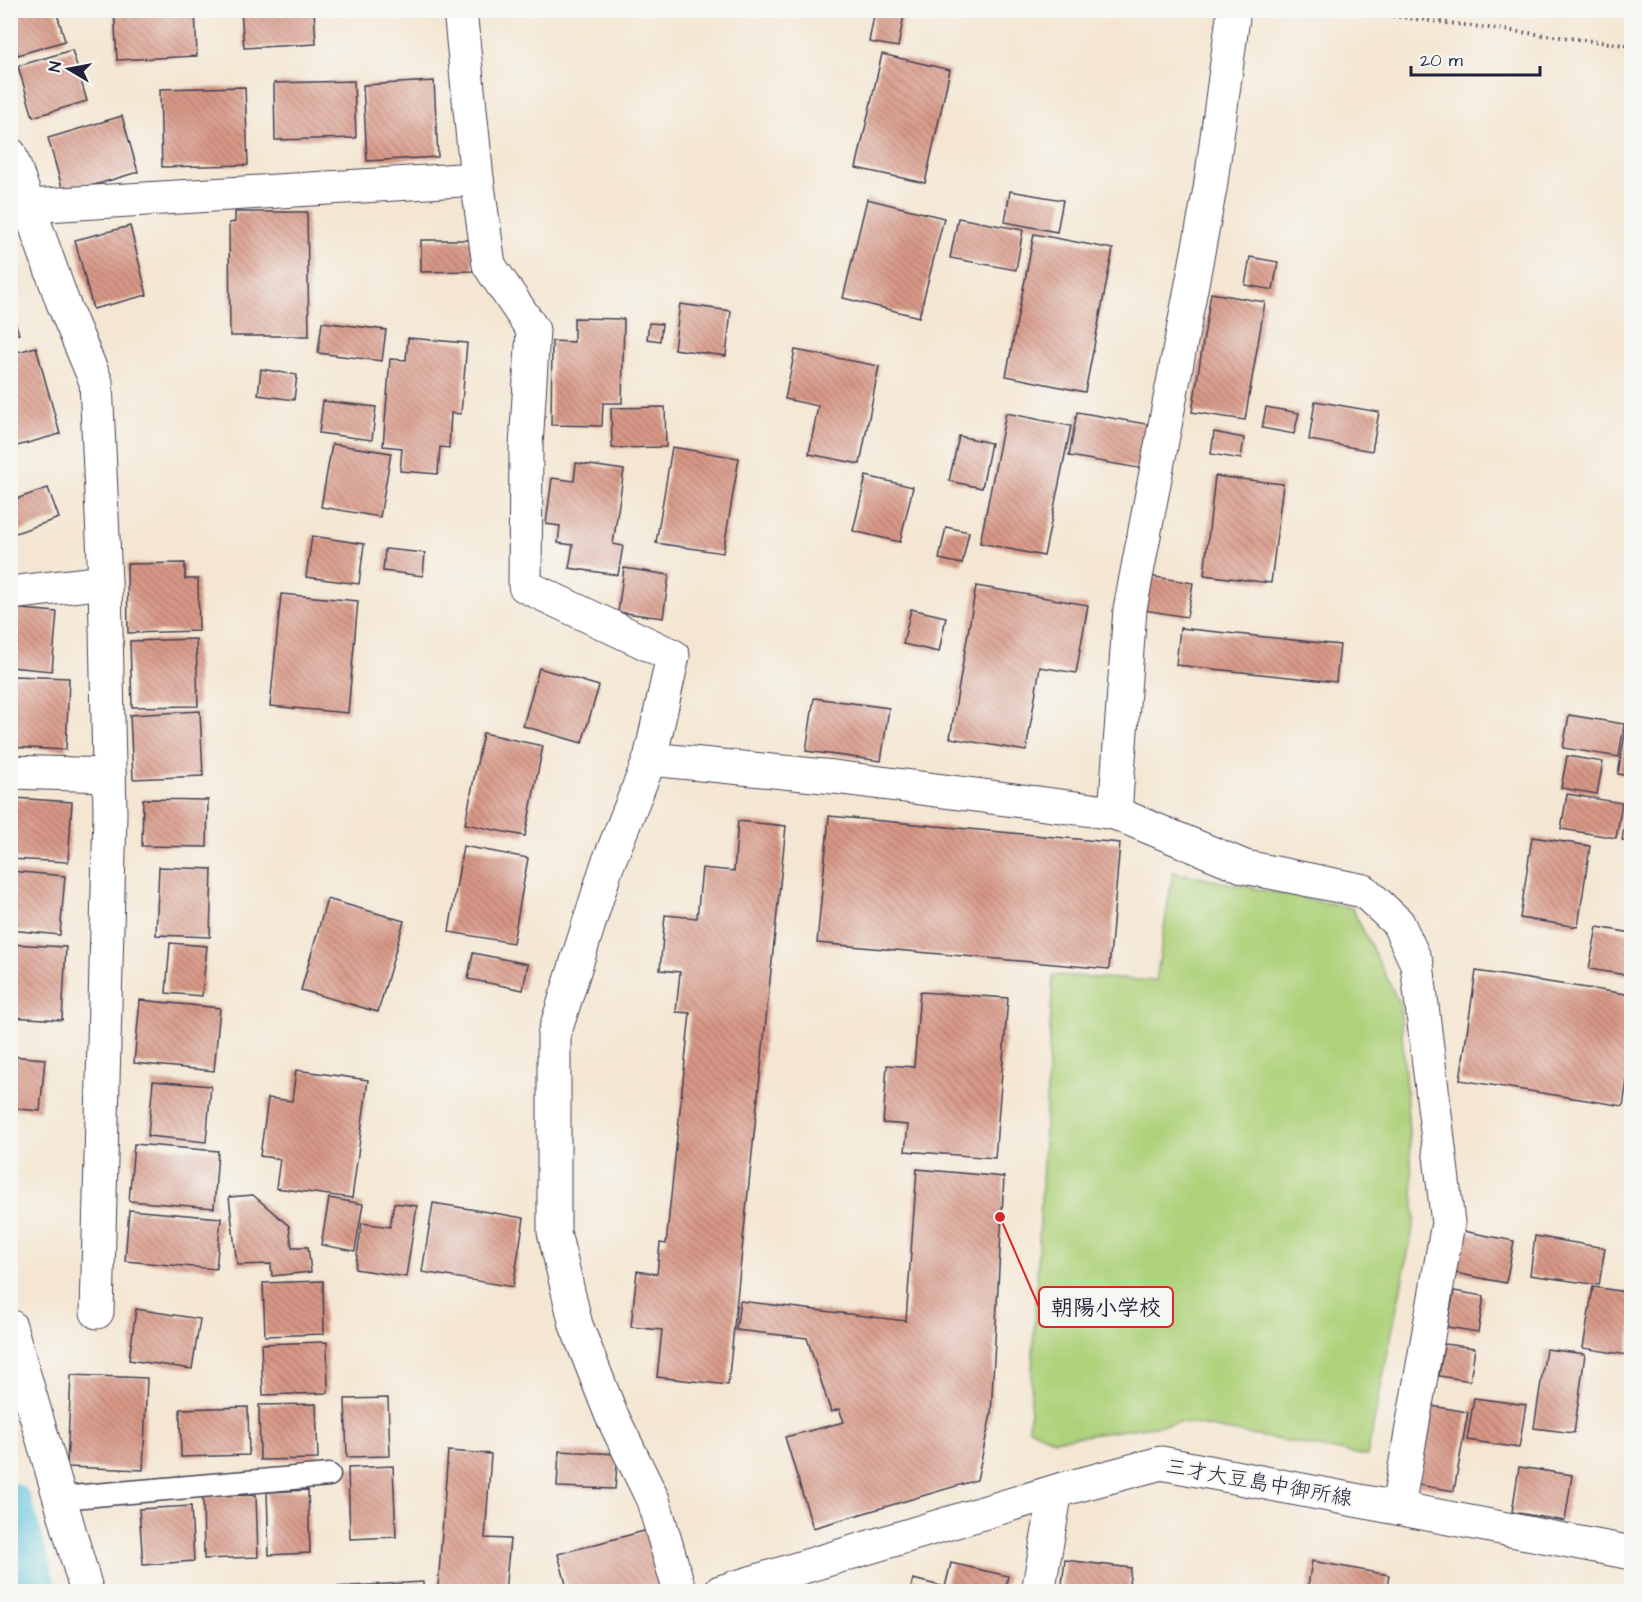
<svg xmlns="http://www.w3.org/2000/svg" width="1642" height="1602" font-family="'Architects Daughter','Klee One',sans-serif">
  <style>
    .garden { fill: #aed179; stroke: #687a5a; stroke-width: 1.5 }
    .lines { fill: none; stroke-linecap: round; stroke-linejoin: round }
    .canal { stroke: #59bfd6; stroke-width: 45 }
    .building { fill: url(#building-back-hatch) }
    .lane-casing { stroke: #423f52; stroke-width: 25 }
    .street-casing { stroke: #423f52; stroke-width: 35 }
    .secondary-casing { stroke: #423f52; stroke-width: 35 }
    .path { stroke: #423f52; stroke-width: 4; stroke-dasharray: 1.5 4.5; stroke-linecap: butt }
    .lane { stroke: #fff; stroke-width: 22 }
    .street { stroke: #fff; stroke-width: 33 }
    .secondary { stroke: #fff; stroke-width: 33 }
    .labels { text-anchor: middle; stroke-width: 4.5; stroke-linejoin: round; paint-order: stroke }
    .street-label { font-size: 21px; fill: #22223b; stroke: #f6f6f2 }
    .leader { fill: none; stroke: #d62828; stroke-width: 2 }
    .callout-dot { fill: #d62828; stroke: #f6f6f2; stroke-width: 2 }
    .callout { fill: #f6f6f2; stroke: #d62828; stroke-width: 2 }
    .callout-label { font-size: 22px; text-anchor: middle; font-weight: bold; fill: #22223b }
  </style>
  <defs>
    <pattern id="building-back-hatch" width="6" height="6" patternUnits="userSpaceOnUse" patternTransform="scale(1.5)"><rect width="6" height="6" fill="#d89886"/><path d="M-1 5l2 2M0 0l6 6M5-1l2 2" fill="none" stroke="#af7c6f"/></pattern>
  </defs>
  <rect width="100%" height="100%" fill="#f6f6f2"/>
  <filter id="ink" filterUnits="userSpaceOnUse"><feTurbulence type="fractalNoise" baseFrequency=".0167" numOctaves="2"/><feDisplacementMap in="SourceGraphic" scale="12" xChannelSelector="R" yChannelSelector="G"/><feConvolveMatrix kernelMatrix="1 2 1 2 8 2 1 2 1" color-interpolation-filters="sRGB"/></filter>
  <filter id="wash" filterUnits="userSpaceOnUse"><feTurbulence type="fractalNoise" baseFrequency=".008" numOctaves="4" result="noise"/><feDisplacementMap in="SourceGraphic" scale="24" xChannelSelector="R" yChannelSelector="G"/><feGaussianBlur stdDeviation="1.35" result="paint"/><feColorMatrix in="noise" values="0 0 0 0 0 0 0 0 0 0 0 0 0 0 0 0 0 1.4 0 .05"/><feComposite in="paint" operator="in"/></filter>
  <g filter="url(#wash)">
    <rect width="100%" height="100%" fill="#f4e6d2"/>
    <path class="garden" d="M 1173,872 L 1352,908 L 1400,1005 L 1415,1218 L 1367,1456 L 1182,1422 L 1054,1440 L 1029,1428 L 1053,975 L 1156,981 Z"/>
    <g class="lines">
      <path class="canal" d="M 10,1505 L 35,1592"/>
    </g>
    <g id="blocks">
      <g class="building">
        <path d="M 10,10 L 56,10 L 65,41 L 18,55 L 10,30 Z"/>
        <path d="M 114,10 L 195,10 L 197,56 L 117,60 Z"/>
        <path d="M 241,10 L 314,10 L 316,44 L 244,48 Z"/>
        <path d="M 875,10 L 905,10 L 898,47 L 869,42 Z"/>
        <path d="M 72,50 L 87,101 L 33,117 L 18,66 Z"/>
        <path d="M 882,54 L 950,70 L 925,183 L 856,168 Z"/>
        <path d="M 354,81 L 356,138 L 275,140 L 274,83 Z"/>
        <path d="M 434,81 L 438,157 L 367,161 L 363,85 Z"/>
        <path d="M 245,87 L 248,165 L 162,167 L 160,89 Z"/>
        <path d="M 122,116 L 138,172 L 64,194 L 48,138 Z"/>
        <path d="M 1010,191 L 1063,200 L 1057,232 L 1005,222 Z"/>
        <path d="M 867,199 L 944,218 L 919,317 L 843,298 Z"/>
        <path d="M 235,212 L 307,212 L 309,336 L 230,336 L 229,223 L 235,222 Z"/>
        <path d="M 958,218 L 1023,230 L 1016,270 L 950,258 Z"/>
        <path d="M 130,226 L 147,295 L 93,309 L 75,240 Z"/>
        <path d="M 1034,234 L 1113,249 L 1085,392 L 1006,376 Z"/>
        <path d="M 421,240 L 473,240 L 473,271 L 421,272 Z"/>
        <path d="M 1250,257 L 1278,262 L 1273,290 L 1245,285 Z"/>
        <path d="M 1211,293 L 1265,302 L 1245,420 L 1192,412 Z"/>
        <path d="M 680,304 L 731,311 L 726,356 L 674,349 Z"/>
        <path d="M 10,307 L 19,334 L 10,336 Z"/>
        <path d="M 574,318 L 624,319 L 622,403 L 603,403 L 602,426 L 551,425 L 552,341 L 574,342 Z"/>
        <path d="M 322,322 L 386,330 L 382,361 L 318,353 Z"/>
        <path d="M 649,323 L 662,324 L 660,341 L 647,339 Z"/>
        <path d="M 408,338 L 467,343 L 461,414 L 451,413 L 449,448 L 440,447 L 438,474 L 400,471 L 402,448 L 383,446 L 390,359 L 406,360 Z"/>
        <path d="M 36,347 L 60,434 L 10,448 L 10,354 Z"/>
        <path d="M 795,350 L 879,366 L 860,464 L 809,454 L 818,406 L 785,399 Z"/>
        <path d="M 261,369 L 297,375 L 294,400 L 258,395 Z"/>
        <path d="M 323,401 L 376,407 L 372,440 L 319,433 Z"/>
        <path d="M 1315,401 L 1379,412 L 1372,451 L 1309,440 Z"/>
        <path d="M 665,407 L 666,447 L 612,448 L 611,408 Z"/>
        <path d="M 1266,407 L 1299,413 L 1294,434 L 1262,428 Z"/>
        <path d="M 1077,412 L 1152,425 L 1144,469 L 1069,456 Z"/>
        <path d="M 1006,413 L 1071,426 L 1044,556 L 980,543 Z"/>
        <path d="M 1214,432 L 1244,438 L 1241,459 L 1211,454 Z"/>
        <path d="M 959,436 L 991,443 L 982,488 L 949,481 Z"/>
        <path d="M 332,444 L 391,453 L 380,517 L 321,507 Z"/>
        <path d="M 672,447 L 739,458 L 723,553 L 656,543 Z"/>
        <path d="M 576,463 L 624,470 L 613,544 L 623,546 L 618,575 L 569,568 L 573,545 L 558,543 L 560,526 L 546,524 L 552,478 L 574,481 Z"/>
        <path d="M 866,476 L 913,487 L 900,542 L 853,531 Z"/>
        <path d="M 1215,476 L 1283,484 L 1271,583 L 1204,575 Z"/>
        <path d="M 48,488 L 59,518 L 10,535 L 10,501 Z"/>
        <path d="M 946,527 L 969,532 L 962,564 L 939,559 Z"/>
        <path d="M 312,536 L 364,544 L 359,584 L 306,577 Z"/>
        <path d="M 385,549 L 425,553 L 423,576 L 383,571 Z"/>
        <path d="M 185,563 L 185,579 L 198,579 L 199,631 L 128,633 L 127,564 Z"/>
        <path d="M 624,568 L 669,575 L 663,618 L 618,612 Z"/>
        <path d="M 1143,575 L 1193,583 L 1187,617 L 1137,609 Z"/>
        <path d="M 976,586 L 1088,605 L 1076,673 L 1040,667 L 1026,751 L 950,738 Z"/>
        <path d="M 281,594 L 358,601 L 348,713 L 270,706 Z"/>
        <path d="M 10,608 L 57,612 L 52,671 L 10,667 Z"/>
        <path d="M 911,609 L 946,617 L 939,652 L 903,644 Z"/>
        <path d="M 1180,628 L 1340,645 L 1336,682 L 1176,665 Z"/>
        <path d="M 196,639 L 198,706 L 132,707 L 130,641 Z"/>
        <path d="M 539,668 L 599,686 L 582,743 L 523,726 Z"/>
        <path d="M 13,676 L 69,678 L 66,750 L 10,747 Z"/>
        <path d="M 814,698 L 889,708 L 881,761 L 806,751 Z"/>
        <path d="M 200,711 L 203,776 L 133,779 L 130,715 Z"/>
        <path d="M 1569,715 L 1624,724 L 1619,757 L 1563,748 Z"/>
        <path d="M 1627,722 L 1632,723 L 1632,776 L 1618,774 Z"/>
        <path d="M 483,733 L 543,746 L 525,836 L 465,824 Z"/>
        <path d="M 1567,756 L 1603,762 L 1597,794 L 1561,788 Z"/>
        <path d="M 1567,794 L 1622,803 L 1616,838 L 1561,829 Z"/>
        <path d="M 14,798 L 72,802 L 68,862 L 10,859 Z"/>
        <path d="M 143,799 L 208,800 L 207,847 L 142,846 Z"/>
        <path d="M 1628,803 L 1632,803 L 1632,841 L 1622,840 Z"/>
        <path d="M 829,816 L 1120,843 L 1109,969 L 817,943 Z"/>
        <path d="M 738,821 L 786,826 L 728,1385 L 657,1377 L 662,1330 L 631,1327 L 637,1271 L 657,1274 L 660,1243 L 666,1244 L 690,1013 L 676,1012 L 680,972 L 660,970 L 665,915 L 697,918 L 702,868 L 734,871 Z"/>
        <path d="M 1532,837 L 1590,846 L 1578,927 L 1520,918 Z"/>
        <path d="M 463,846 L 528,858 L 513,943 L 449,932 Z"/>
        <path d="M 159,867 L 212,869 L 210,937 L 156,935 Z"/>
        <path d="M 10,871 L 65,876 L 60,935 L 10,930 Z"/>
        <path d="M 327,899 L 404,921 L 378,1012 L 301,990 Z"/>
        <path d="M 1597,927 L 1632,933 L 1632,976 L 1589,969 Z"/>
        <path d="M 170,943 L 207,946 L 202,996 L 166,993 Z"/>
        <path d="M 10,944 L 66,947 L 62,1020 L 10,1017 Z"/>
        <path d="M 473,953 L 528,964 L 523,990 L 468,979 Z"/>
        <path d="M 1476,971 L 1632,995 L 1632,1050 L 1623,1106 L 1460,1080 Z"/>
        <path d="M 920,992 L 1008,998 L 995,1158 L 905,1151 L 908,1125 L 883,1123 L 887,1065 L 914,1067 Z"/>
        <path d="M 140,1000 L 220,1008 L 214,1071 L 134,1063 Z"/>
        <path d="M 10,1056 L 45,1059 L 40,1111 L 10,1108 Z"/>
        <path d="M 296,1070 L 368,1080 L 352,1198 L 276,1188 L 280,1159 L 260,1156 L 268,1098 L 292,1101 Z"/>
        <path d="M 153,1081 L 211,1086 L 206,1142 L 148,1136 Z"/>
        <path d="M 134,1144 L 218,1151 L 214,1208 L 129,1201 Z"/>
        <path d="M 917,1169 L 1004,1177 L 991,1414 L 977,1480 L 813,1528 L 785,1437 L 844,1422 L 839,1409 L 831,1412 L 807,1338 L 736,1330 L 740,1301 L 906,1321 Z"/>
        <path d="M 253,1195 L 289,1226 L 292,1247 L 308,1247 L 311,1272 L 272,1276 L 271,1264 L 237,1265 L 229,1197 Z"/>
        <path d="M 329,1198 L 363,1204 L 355,1251 L 321,1245 Z"/>
        <path d="M 394,1203 L 417,1206 L 406,1277 L 355,1269 L 362,1223 L 390,1227 Z"/>
        <path d="M 433,1203 L 524,1218 L 513,1287 L 422,1272 Z"/>
        <path d="M 129,1210 L 221,1218 L 216,1269 L 125,1261 Z"/>
        <path d="M 1463,1231 L 1514,1241 L 1506,1283 L 1455,1273 Z"/>
        <path d="M 1535,1236 L 1605,1248 L 1599,1285 L 1530,1275 Z"/>
        <path d="M 323,1281 L 324,1334 L 265,1336 L 263,1283 Z"/>
        <path d="M 1593,1287 L 1632,1293 L 1632,1327 L 1627,1355 L 1583,1348 Z"/>
        <path d="M 1454,1291 L 1484,1296 L 1478,1332 L 1447,1327 Z"/>
        <path d="M 136,1309 L 200,1319 L 192,1369 L 129,1360 Z"/>
        <path d="M 327,1342 L 328,1393 L 263,1395 L 261,1344 Z"/>
        <path d="M 1444,1344 L 1475,1348 L 1470,1381 L 1439,1376 Z"/>
        <path d="M 1546,1349 L 1585,1354 L 1574,1433 L 1534,1428 Z"/>
        <path d="M 71,1375 L 147,1378 L 143,1470 L 67,1467 Z"/>
        <path d="M 388,1398 L 390,1456 L 347,1457 L 345,1399 Z"/>
        <path d="M 1474,1398 L 1526,1405 L 1519,1448 L 1467,1440 Z"/>
        <path d="M 316,1404 L 318,1459 L 260,1460 L 259,1405 Z"/>
        <path d="M 1432,1406 L 1468,1412 L 1454,1491 L 1418,1485 Z"/>
        <path d="M 248,1407 L 249,1455 L 181,1457 L 180,1409 Z"/>
        <path d="M 448,1451 L 491,1454 L 485,1538 L 510,1539 L 505,1592 L 438,1587 Z"/>
        <path d="M 559,1451 L 618,1454 L 615,1489 L 557,1487 Z"/>
        <path d="M 393,1466 L 396,1537 L 350,1539 L 348,1468 Z"/>
        <path d="M 1519,1467 L 1572,1475 L 1565,1521 L 1512,1512 Z"/>
        <path d="M 308,1490 L 310,1553 L 269,1555 L 267,1492 Z"/>
        <path d="M 256,1495 L 258,1557 L 204,1559 L 203,1496 Z"/>
        <path d="M 191,1506 L 194,1561 L 143,1565 L 139,1509 Z"/>
        <path d="M 648,1530 L 665,1592 L 568,1592 L 558,1554 Z"/>
        <path d="M 1065,1560 L 1131,1568 L 1128,1592 L 1061,1592 Z"/>
        <path d="M 1312,1561 L 1389,1575 L 1386,1592 L 1307,1592 Z"/>
        <path d="M 951,1563 L 1008,1576 L 1005,1592 L 910,1592 L 913,1579 L 945,1587 Z"/>
        <path d="M 423,1582 L 424,1592 L 315,1592 L 315,1588 Z"/>
        <path d="M 295,1587 L 295,1592 L 250,1592 L 250,1590 Z"/>
      </g>
    </g>
  </g>
  <g filter="url(#ink)">
    <use href="#blocks" fill-opacity="0" stroke="#423f52" stroke-width="1.5"/>
    <g class="lines">
      <g class="lane-casing">
        <path id="lane" d="M 60,1498 L 329,1475"/>
      </g>
      <g class="street-casing">
        <g id="street">
          <path d="M 460,10 L 477,179 L 489,265 L 533,330 L 526,447 L 525,586 L 673,656 L 650,759 L 834,777 L 1115,813 L 1245,867 L 1364,891 L 1398,923 L 1417,964 L 1448,1223 L 1398,1507"/>
          <path d="M 10,154 L 63,303 L 96,382 L 105,582 L 110,813 L 97,1312"/>
          <path d="M 29,206 L 477,179"/>
          <path d="M 10,593 L 105,582"/>
          <path d="M 650,759 L 607,866 L 554,1035 L 554,1232 L 576,1325 L 611,1414 L 653,1500 L 680,1592"/>
          <path d="M 10,772 L 109,775"/>
          <path d="M 1115,813 L 1130,609 L 1210,189 L 1234,10"/>
          <path d="M 10,1326 L 87,1592"/>
          <path d="M 1038,1592 L 1056,1491"/>
        </g>
      </g>
      <g class="secondary-casing">
        <path id="secondary" d="M 720,1592 L 1056,1491 L 1161,1463 L 1632,1553"/>
      </g>
      <path class="path" d="M 1345,10 L 1632,46"/>
      <use href="#lane" class="lane"/>
      <use href="#street" class="street"/>
      <use href="#secondary" class="secondary"/>
    </g>
  </g>
  <g class="labels">
    <g class="street-label">
      <text transform="translate(1259 1482) rotate(10)" y="7">三才大豆島中御所線</text>
    </g>
  </g>
  <path class="leader" d="M1000 1217L1039 1307"/>
  <circle class="callout-dot" cx="1000" cy="1217" r="6"/>
  <rect class="callout" x="1039" y="1287" width="134" height="40" rx="6"/>
  <g class="callout-label">
    <text x="1106" y="1315">朝陽小学校</text>
  </g>
  <rect width="1642" height="1602" fill="none" stroke="#f6f6f2" stroke-width="36"/>
  <g transform="translate(69 69) rotate(280)" stroke="#f6f6f2" stroke-width="4.5" paint-order="stroke">
  <path d="M0-4.5L10 22L0 15L-10 22Z" fill="#22223b"/>
  <text y="-9" font-size="16" font-weight="bold" text-anchor="middle" fill="#22223b">N</text>
  </g>
  <path d="M1411 66v9h129v-9" fill="none" stroke="#22223b" stroke-width="3"/>
  <text x="1420" y="66" font-size="18" fill="#22223b" stroke="#f6f6f2" stroke-width="4.5" paint-order="stroke">20 m</text>
</svg>
